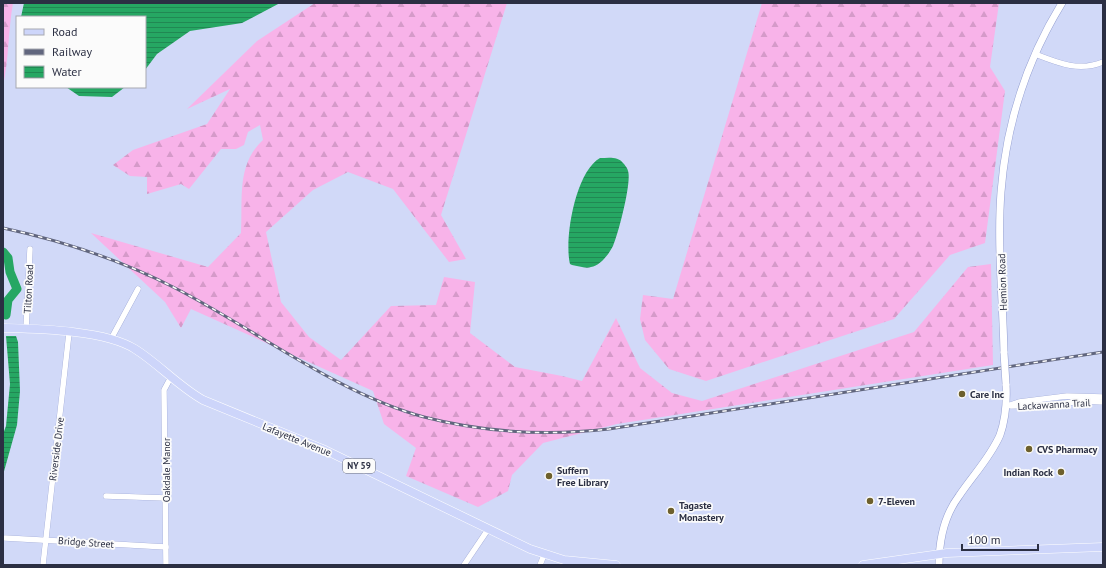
<svg xmlns="http://www.w3.org/2000/svg" width="1106" height="568" font-family="'PT Sans',sans-serif">
  <style>
    .forest { fill: url(#forest-firs) }
    .water { fill: url(#water-rules) }
    .lines { fill: none; stroke-linecap: round; stroke-linejoin: round }
    .river { stroke: #26a763; stroke-width: 9 }
    .minor-casing { stroke: #949fd1; stroke-width: 6 }
    .tertiary-casing { stroke: #949fd1; stroke-width: 8 }
    .primary-casing { stroke: #fff; stroke-width: 9 }
    .minor { stroke: #fff; stroke-width: 5.5 }
    .tertiary { stroke: #fff; stroke-width: 7 }
    .primary { stroke: #cdd5fa; stroke-width: 8 }
    .rail-casing { stroke: #61667e; stroke-width: 3 }
    .rail { stroke: #fbfbfb; stroke-width: 1.5; stroke-dasharray: 4.5; stroke-linecap: butt }
    .tertiary-bridge-casing { stroke: #949fd1; stroke-width: 8; stroke-linecap: butt }
    .tertiary-bridge { stroke: #fff; stroke-width: 7 }
    .poi-dot { fill: #6d602d; stroke: #fbfbfb; stroke-width: 1.5 }
    .labels { text-anchor: middle; stroke-width: 3.5; stroke-linejoin: round; paint-order: stroke }
    .shield { fill: #fbfbfb; stroke: #696c7a; stroke-width: 1 }
    .shield-label { font-size: 9px; font-weight: bold; fill: #2b2f43 }
    .street-label { font-size: 10px; fill: #2b2f43; stroke: #fbfbfb }
    .poi-label { font-size: 10px; font-weight: bold; fill: #2b2f43; stroke: #fbfbfb; text-anchor: start }
  </style>
  <defs>
    <pattern id="forest-firs" width="22" height="20" patternUnits="userSpaceOnUse"><rect width="22" height="20" fill="#f8b3e9"/><path d="M5 1l3.5 6h-7zM16 11l3.5 6h-7z" fill="#d59ac9"/></pattern>
    <pattern id="water-rules" width="6" height="5" patternUnits="userSpaceOnUse"><rect width="6" height="5" fill="#26a763"/><path d="M0 2.5h6" fill="none" stroke="#218853"/></pattern>
  </defs>
  <rect width="100%" height="100%" fill="#d1d9f8"/>
  <g class="forest">
    <path d="M 3,3 L 13,3 C 8,31 9,59 3,86 Z"/>
    <path d="M 315,3 L 507,3 L 441,215 L 466,259 L 449,262 L 393,189 L 348,172 L 313,190 L 266,232 L 281,302 L 309,337 L 341,360 L 391,306 L 436,305 L 444,277 L 475,282 L 470,333 L 515,367 L 562,376 L 582,381 L 616,318 L 640,368 L 672,393 L 702,401 L 914,332 L 968,267 L 991,264 L 993,365 L 617,424 L 543,443 L 512,475 L 508,491 L 478,507 L 406,476 L 416,448 L 384,424 L 373,391 L 191,309 L 181,328 L 165,302 L 91,233 L 208,267 L 241,233 C 243,199 236,165 263,140 L 260,125 L 248,132 L 244,145 L 236,149 L 221,149 L 189,189 L 181,184 L 147,194 L 147,177 L 130,176 L 113,165 L 133,150 L 207,124 L 230,89 L 187,109 L 257,41 Z"/>
    <path d="M 762,3 L 999,3 L 990,67 L 1005,91 L 985,243 L 950,255 L 894,319 L 706,381 L 669,369 L 645,340 L 640,319 L 643,295 L 673,299 Z"/>
  </g>
  <g class="water">
    <path d="M 24,3 L 280,3 L 242,23 L 190,31 L 157,54 L 145,70 L 145,17 L 21,17 Z"/>
    <path d="M 66,87 L 125,87 L 112,97 L 79,96 Z"/>
    <path d="M 600,158 C 608,158 618,156 623,163 C 625,165 628,169 628,171 C 632,182 618,235 613,246 C 609,254 600,266 591,267 C 586,269 578,266 572,265 L 570,264 C 564,240 575,172 600,158 Z"/>
    <path d="M 6,336 L 16,336 L 18,342 L 20,391 L 17,425 L 3,475 L 3,434 L 6,426 L 10,384 Z"/>
  </g>
  <g class="lines">
    <path class="river" d="M 3,252 L 8,258 L 10,272 L 17,289 L 8,300 L 6,315"/>
    <g class="minor-casing">
      <g id="minor">
        <path d="M 1035,54 C 1058,63 1079,72 1103,62"/>
        <path d="M 26,329 L 30,249"/>
        <path d="M 111,339 L 138,289"/>
        <path d="M 1007,406 L 1019,402 L 1067,396 L 1103,397"/>
        <path d="M 1011,406 L 1048,405 L 1083,401 L 1103,402"/>
        <path d="M 106,496 L 166,498"/>
        <path d="M 5,538 L 166,547"/>
        <path d="M 43,565 L 69,333"/>
        <path d="M 166,565 L 164,390 L 171,377"/>
        <path d="M 464,565 L 489,528"/>
        <path d="M 540,565 L 544,555"/>
      </g>
    </g>
    <g class="tertiary-casing">
      <g id="tertiary">
        <path d="M 1004,353 C 1003,300 997,245 1001,192 C 1006,125 1027,60 1062,3"/>
        <path d="M 939,565 C 939,541 944,516 959,496 C 973,475 990,458 1000,435 C 1006,418 1007,402 1006,384"/>
      </g>
    </g>
    <g class="primary-casing">
      <g id="primary">
        <path d="M 3,328 C 39,329 105,330 135,349 C 159,364 178,386 203,400 L 325,450 L 530,549 L 564,560 L 616,565"/>
        <path d="M 863,565 L 947,553 L 1103,547"/>
      </g>
    </g>
    <use href="#minor" class="minor"/>
    <use href="#tertiary" class="tertiary"/>
    <use href="#primary" class="primary"/>
    <g class="rail-casing">
      <path id="rail" d="M 3,228 C 63,241 121,260 175,288 C 255,329 338,394 424,417 C 486,433 546,436 609,429 L 1103,352"/>
    </g>
    <use href="#rail" class="rail"/>
    <g class="tertiary-bridge-casing">
      <path id="tertiary-bridge" d="M 1004,353 L 1006,384"/>
    </g>
    <use href="#tertiary-bridge" class="tertiary-bridge"/>
  </g>
  <g class="poi-dot">
    <circle cx="962" cy="394" r="4"/>
    <circle cx="1029" cy="449" r="4"/>
    <circle cx="1061" cy="472" r="4"/>
    <circle cx="549" cy="476" r="4"/>
    <circle cx="870" cy="501" r="4"/>
    <circle cx="671" cy="511" r="4"/>
  </g>
  <g class="labels">
    <rect class="shield" x="343" y="459" width="32" height="14" rx="3"/>
    <g class="shield-label">
      <text x="359" y="469">NY 59</text>
    </g>
    <g class="street-label">
      <text transform="translate(1002 282) rotate(-92)" y="4">Hemion Road</text>
      <text transform="translate(28 289) rotate(-87)" y="4">Tilton Road</text>
      <text transform="translate(1054 404) rotate(-3)" y="4">Lackawanna Trail</text>
      <text transform="translate(297 439) rotate(22)" y="4">Lafayette Avenue</text>
      <text transform="translate(56 449) rotate(-83)" y="4">Riverside Drive</text>
      <text transform="translate(166 470) rotate(-90)" y="4">Oakdale Manor</text>
      <text transform="translate(86 542) rotate(4)" y="4">Bridge Street</text>
    </g>
    <g class="poi-label">
      <text x="970" y="398">Care Inc</text>
      <text x="1037" y="453">CVS Pharmacy</text>
      <text x="557" y="474">Suffern<tspan x="557" dy="12">Free Library</tspan></text>
      <text x="1053" y="476" text-anchor="end">Indian Rock</text>
      <text x="878" y="505">7-Eleven</text>
      <text x="679" y="509">Tagaste<tspan x="679" dy="12">Monastery</tspan></text>
    </g>
  </g>
  <rect width="1106" height="568" fill="none" stroke="#2b2f43" stroke-width="8"/>
  <rect x="16" y="16" width="130" height="72" fill="#fbfbfb" stroke="#a8a9b1"/>
  <rect x="24" y="29" width="20" height="6" fill="#cdd5fa" stroke="#a8a9b1"/>
  <text x="52" y="36" font-size="12" fill="#2b2f43">Road</text>
  <rect x="24" y="49" width="20" height="6" fill="#61667e" stroke="#a8a9b1"/>
  <text x="52" y="56" font-size="12" fill="#2b2f43">Railway</text>
  <rect x="24" y="66" width="20" height="12" fill="url(#water-rules)" stroke="#a8a9b1"/>
  <text x="52" y="76" font-size="12" fill="#2b2f43">Water</text>
  <path d="M962 544v6h76v-6" fill="none" stroke="#2b2f43" stroke-width="2"/>
  <text x="968" y="544" font-size="12" fill="#2b2f43" stroke="#fbfbfb" stroke-width="3" paint-order="stroke">100 m</text>
</svg>
